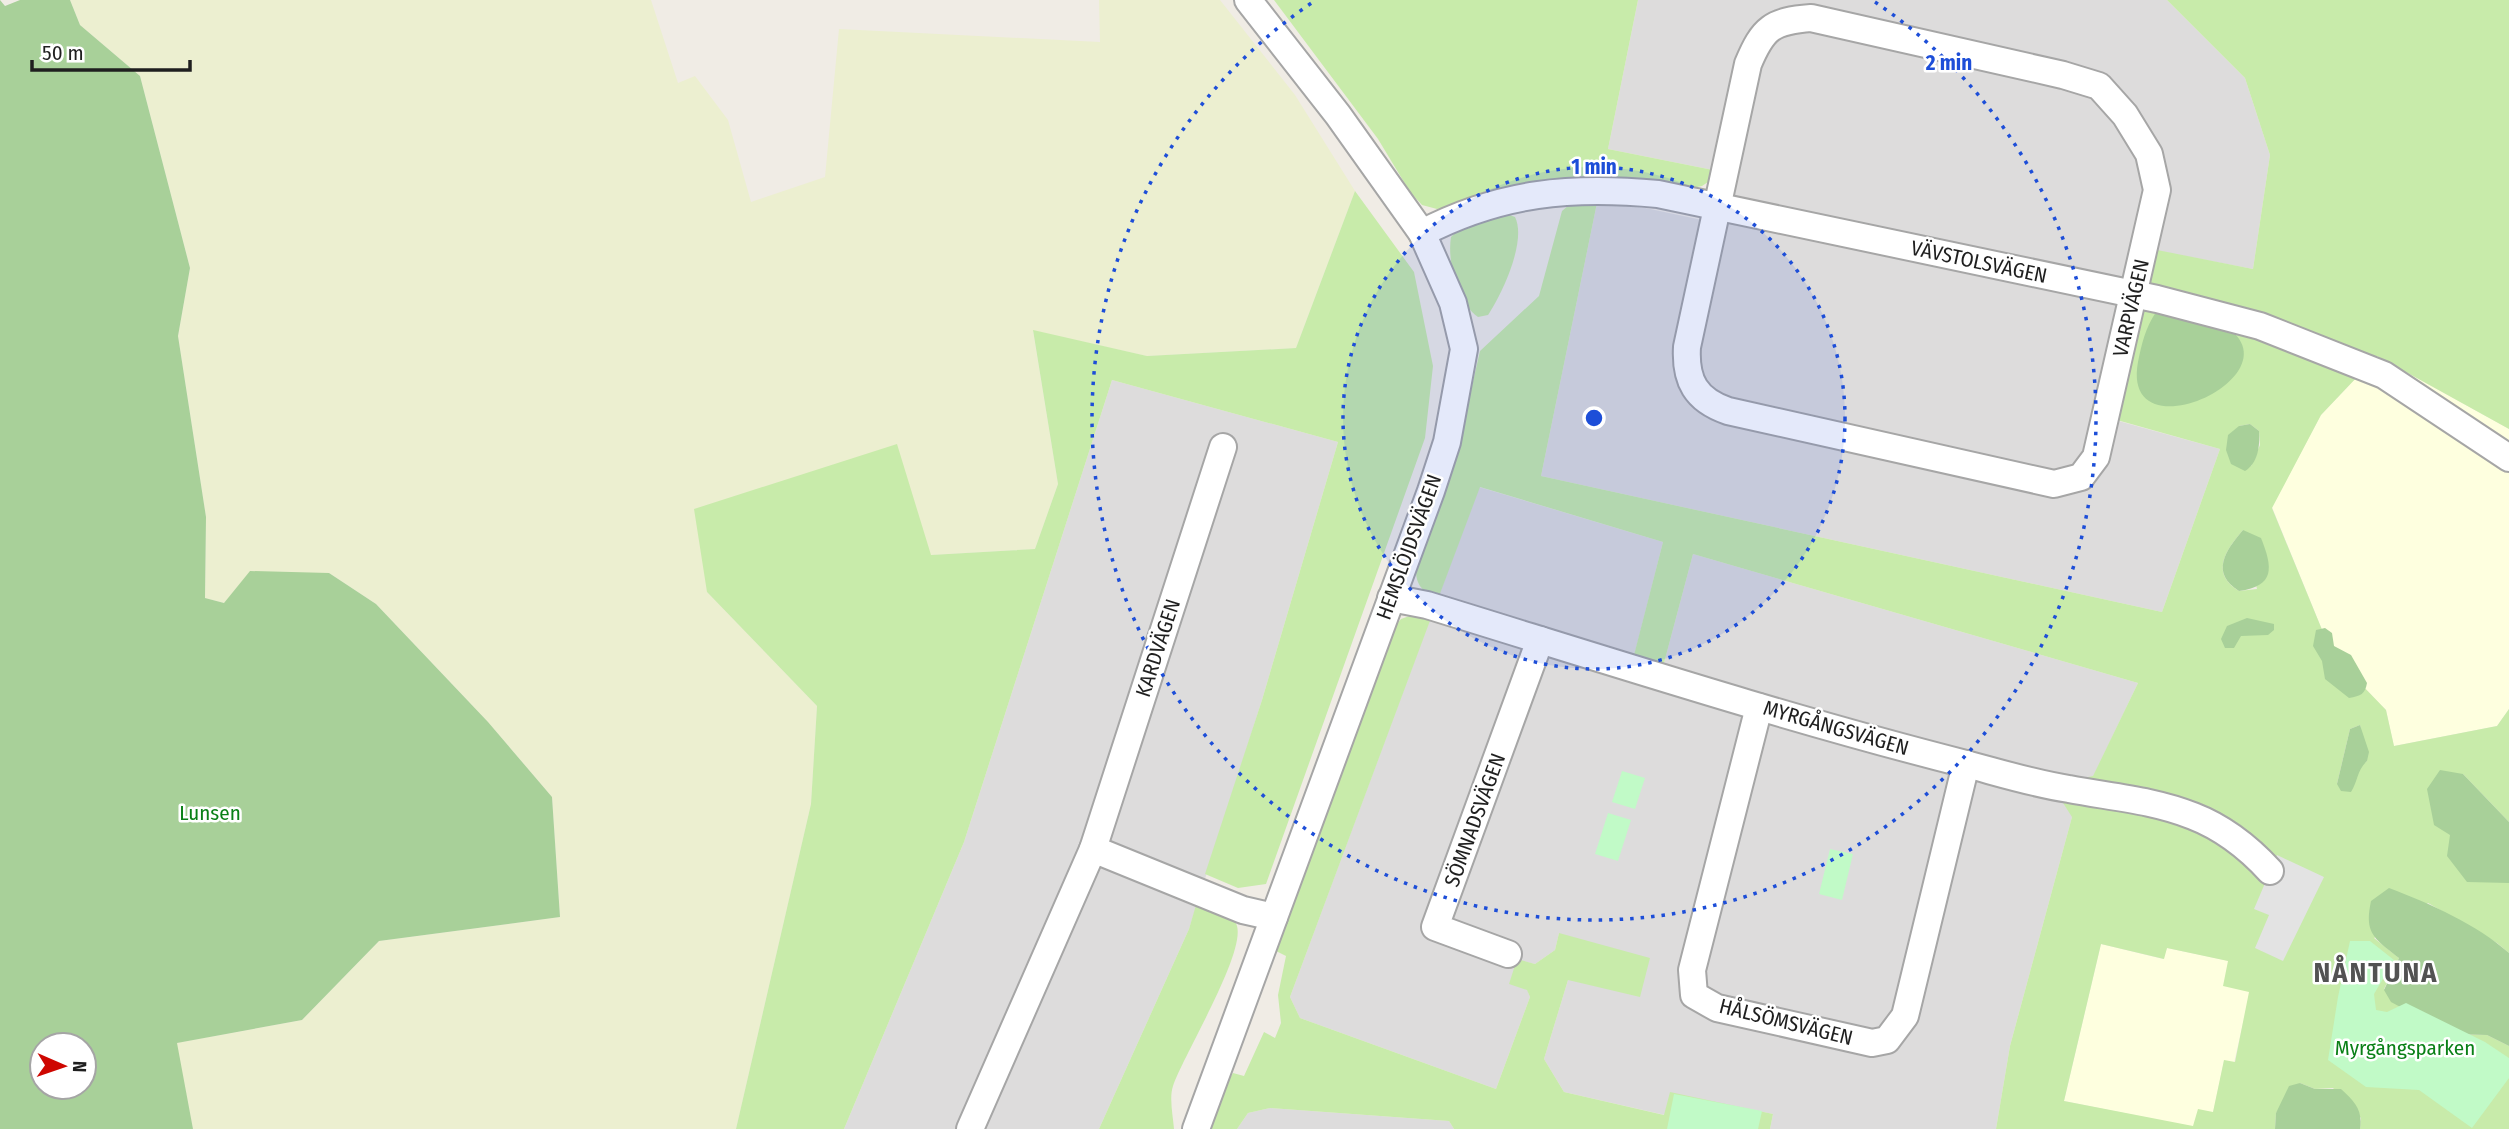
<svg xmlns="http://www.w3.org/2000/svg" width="2509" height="1129" font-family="'Fira Sans Condensed',sans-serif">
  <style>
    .residential { fill: #dddcdc }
    .education { fill: #feffdf }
    .farmland { fill: #ecefd0 }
    .grass { fill: #c8ebaa; fill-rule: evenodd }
    .forest { fill: #a8d099; fill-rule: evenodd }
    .park { fill: #c1fac7 }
    .parking { fill: #e3e3e3 }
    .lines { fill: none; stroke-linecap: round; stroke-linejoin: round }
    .minor-casing { stroke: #a6a6a6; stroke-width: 30 }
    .minor { stroke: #fff; stroke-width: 26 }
    .ring { fill: none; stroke: #1d4ed8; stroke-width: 3.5; stroke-dasharray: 3.5 7 }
    .labels { text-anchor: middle; stroke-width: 5; stroke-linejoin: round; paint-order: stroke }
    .street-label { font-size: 21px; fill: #1f1f1f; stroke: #fff }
    .park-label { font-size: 21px; fill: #0a8017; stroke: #fff }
    .district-label { font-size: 28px; font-weight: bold; letter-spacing: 2px; fill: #525252; stroke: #fff }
    .centre { fill: #1d4ed8; stroke: #fff; stroke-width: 3.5 }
    .ring-label { font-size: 21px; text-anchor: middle; font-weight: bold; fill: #1d4ed8; stroke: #fff; stroke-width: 5; stroke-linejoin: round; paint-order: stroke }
  </style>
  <rect width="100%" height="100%" fill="#f0ece5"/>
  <g class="residential">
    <path d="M 1638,0 L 2167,0 L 2245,78 L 2270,155 L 2253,269 L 2132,246 L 2093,414 L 2220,449 L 2162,612 L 1541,476 L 1598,198 L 1702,220 L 1713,170 L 1608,149 Z"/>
    <path d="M 1112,380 L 1338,442 L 1262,700 L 1189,929 L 1099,1129 L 844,1129 L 964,842 Z"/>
    <path d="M 1479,487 L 1663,542 L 1634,656 L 1664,663 L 1693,554 L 2138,683 L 2093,777 L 2075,780 L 2072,817 L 2010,1046 L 1996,1129 L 1770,1129 L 1773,1114 L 1671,1093 L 1665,1115 L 1564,1092 L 1544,1059 L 1568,980 L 1559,933 L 1555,950 L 1535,964 L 1517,960 L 1530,997 L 1496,1089 L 1300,1018 L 1290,997 Z"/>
    <path d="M 1270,1108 L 1449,1121 L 1454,1129 L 1237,1129 L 1248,1113 Z"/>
  </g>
  <g class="education">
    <path d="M 2377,356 L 2509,429 L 2509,709 L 2497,726 L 2394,746 L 2386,710 L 2332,654 L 2272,507 L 2321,415 Z"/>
    <path d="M 2101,944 L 2163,959 L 2167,948 L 2229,961 L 2250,992 L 2234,1063 L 2224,1061 L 2213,1113 L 2194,1127 L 2064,1101 Z"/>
  </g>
  <path class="farmland" d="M 70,0 L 651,0 L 678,83 L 695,76 L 728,120 L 751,202 L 825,177 L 839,29 L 1100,42 L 1099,0 L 1220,0 L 1295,95 L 1355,191 L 1296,348 L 1147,356 L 1033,331 L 1058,484 L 1035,549 L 931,555 L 707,592 L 817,706 L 811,804 L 736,1129 L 193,1129 L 176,1043 L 302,1020 L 379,941 L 560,917 L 552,797 L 488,722 L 376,604 L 329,573 L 224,603 L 205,598 L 206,517 L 178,336 L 190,268 L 140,76 L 80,25 Z"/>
  <g class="grass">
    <path d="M 1274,0 L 1638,0 L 1608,149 L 1713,170 L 1711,180 L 1702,186 L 1688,189 L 1613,176 L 1582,176 L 1542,180 L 1455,207 L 1437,209 L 1422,205 L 1410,192 L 1378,139 Z"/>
    <path d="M 2167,0 L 2509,0 L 2509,429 L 2377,356 L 2321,415 L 2272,508 L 2332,654 L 2386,710 L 2394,746 L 2497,726 L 2509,709 L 2509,822 L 2463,774 L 2450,835 L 2509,883 L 2509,953 L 2497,943 L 2428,903 L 2374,938 L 2399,958 L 2384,989 L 2451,1034 L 2487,1035 L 2509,1046 L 2509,1129 L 2360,1129 L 2361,1118 L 2333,1088 L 2315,1089 L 2300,1083 L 2276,1113 L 2275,1129 L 1996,1129 L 2010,1046 L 2072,817 L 2058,795 L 2075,780 L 2093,776 L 2138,683 L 1693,554 L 1664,663 L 1634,655 L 1663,542 L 1480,487 L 1438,599 C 1422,591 1415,585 1416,566 L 1452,473 L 1480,351 L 1539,296 L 1562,211 L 1576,199 L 1598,198 L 1541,476 L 2162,612 L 2220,449 L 2092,413 L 2132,245 L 2253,269 L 2270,155 L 2245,78 ZM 2250,424 L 2259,431 L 2260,445 L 2251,466 L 2239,426 ZM 2243,530 L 2257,589 L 2239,591 C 2210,573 2225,551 2243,530 ZM 2360,725 L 2367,761 L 2337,784 L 2350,729 ZM 2101,944 L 2164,959 L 2167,948 L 2228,961 L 2223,986 L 2249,992 L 2235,1062 L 2224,1060 L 2213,1112 L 2198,1109 L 2193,1126 L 2064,1101 Z"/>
    <path d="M 1355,191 L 1414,272 L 1433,366 L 1425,438 L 1266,884 L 1238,888 L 1205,874 L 1262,700 L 1338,442 L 1112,380 L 964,842 L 844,1129 L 736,1129 L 811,804 L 817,706 L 707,592 L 694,509 L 897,444 L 931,555 L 1035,549 L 1058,484 L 1033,330 L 1147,356 L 1296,348 Z"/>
    <path d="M 1504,213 L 1515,217 C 1527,241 1502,294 1488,315 L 1478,317 C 1457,303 1447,260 1451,237 L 1465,223 Z"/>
    <path d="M 1415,614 L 1431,618 L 1290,997 L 1300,1018 L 1496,1089 L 1530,997 L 1527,990 L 1509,984 L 1517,959 L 1535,964 L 1555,950 L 1559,933 L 1650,958 L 1640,997 L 1568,980 L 1544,1059 L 1564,1092 L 1664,1115 L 1670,1092 L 1773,1114 L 1770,1129 L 1454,1129 L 1449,1121 L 1270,1108 L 1248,1113 L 1237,1129 L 1207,1129 L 1214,1105 L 1233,1073 L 1244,1076 L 1264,1032 L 1275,1038 L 1281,1023 L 1278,995 L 1286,956 L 1276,951 L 1393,629 L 1401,619 Z"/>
    <path d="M 1196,905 C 1208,909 1234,912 1237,926 C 1245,955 1184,1054 1173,1086 C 1169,1098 1173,1116 1174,1129 L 1099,1129 L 1189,929 Z"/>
  </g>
  <g class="forest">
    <path d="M 0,0 L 5,6 L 20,0 L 70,0 L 80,25 L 140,76 L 190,268 L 178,336 L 206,517 L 205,598 L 224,603 L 250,571 L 329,573 L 376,604 L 488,722 L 552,797 L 560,917 L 379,941 L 302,1020 L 177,1043 L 193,1129 L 0,1129 ZM 42,1045 L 84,1045 L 84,1087 L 42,1087 Z"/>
    <path d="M 2175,309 C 2189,314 2225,324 2234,333 C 2285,382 2121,454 2138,362 C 2142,343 2145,329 2156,312 Z"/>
    <path d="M 2250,424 L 2259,431 C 2260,446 2258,463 2245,471 L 2231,464 L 2226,450 L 2228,435 L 2239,426 Z"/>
    <path d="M 2243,530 L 2261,538 C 2273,568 2275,586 2239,591 C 2210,573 2225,551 2243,530 Z"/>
    <path d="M 2247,618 L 2274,624 L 2274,630 L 2268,635 L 2241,636 L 2234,648 L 2225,648 L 2221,639 L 2227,626 Z"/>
    <path d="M 2325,628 L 2332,633 L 2334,646 L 2351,655 L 2367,683 C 2365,694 2361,696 2349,698 L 2325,679 L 2322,661 L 2313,646 L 2316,630 Z"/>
    <path d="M 2360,725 L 2369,752 L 2367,761 C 2357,770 2358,781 2351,792 L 2341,791 L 2337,784 L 2350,729 Z"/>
    <path d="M 2440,770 L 2463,774 L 2509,822 L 2509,883 L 2467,882 L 2447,856 L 2450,835 L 2434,825 L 2427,789 Z"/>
    <path d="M 2389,888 C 2431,904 2476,924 2509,953 L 2509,1046 L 2487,1035 L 2451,1034 L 2391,1002 L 2384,990 L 2399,958 C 2374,938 2364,934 2371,901 Z"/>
    <path d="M 2300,1083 L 2315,1089 L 2341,1089 C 2355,1102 2363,1110 2360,1129 L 2275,1129 L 2276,1113 L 2289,1086 Z"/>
  </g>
  <g class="park">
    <path d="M 1622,771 L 1645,778 L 1635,809 L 1612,802 Z"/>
    <path d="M 1608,813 L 1631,820 L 1618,861 L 1595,854 Z"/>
    <path d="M 1830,849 L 1853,854 L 1842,900 L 1819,894 Z"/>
    <path d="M 2350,941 L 2370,941 L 2394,960 L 2374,994 L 2376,1010 L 2387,1012 L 2406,1003 L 2485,1042 L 2509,1058 L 2509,1078 L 2472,1128 L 2419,1090 L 2366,1087 L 2328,1060 L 2338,997 Z"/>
    <path d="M 1674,1094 L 1762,1111 L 1758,1129 L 1667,1129 Z"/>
  </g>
  <path class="parking" d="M 2277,855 L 2324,877 L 2283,961 L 2255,948 L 2269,915 L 2254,909 Z"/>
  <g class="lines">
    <g class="minor-casing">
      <g id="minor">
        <path d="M 1811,18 L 2063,75 L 2099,86 L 2125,115 L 2149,154 L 2157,190 L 2096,457 L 2081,477 L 2054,484 L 1728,411 C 1696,400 1685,381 1687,347 L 1748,64 C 1763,28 1772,21 1811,18 Z"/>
        <path d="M 1422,233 C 1501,192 1571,186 1658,194 L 2157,299 L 2260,326 L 2384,375 L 2509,458"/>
        <path d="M 1391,598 L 1427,605 C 1606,660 1785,718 1966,764 C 2000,773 2035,784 2069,789 C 2111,797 2153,800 2193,816 C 2224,828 2248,847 2270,871"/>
        <path d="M 1759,707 L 1692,970 L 1694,995 L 1717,1008 L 1872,1043 L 1887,1040 L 1905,1016 L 1966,764"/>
        <path d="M 1093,849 L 1243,910 L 1274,917"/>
        <path d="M 1508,954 L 1435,927 L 1540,640"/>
        <path d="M 970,1129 L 1093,849 L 1223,447"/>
        <path d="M 1196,1129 L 1431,491 L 1447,442 L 1464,349 L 1453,303 L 1422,233 L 1338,115 L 1248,0"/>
      </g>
    </g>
    <use href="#minor" class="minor"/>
  </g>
  <circle cx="1594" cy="418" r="251" fill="#1d4ed8" fill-opacity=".12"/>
  <g class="ring">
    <circle cx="1594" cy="418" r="251"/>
    <path d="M1875 2A502 502 0 1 1 1313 2"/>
  </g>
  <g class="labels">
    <g class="street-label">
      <text transform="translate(1979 262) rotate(12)" y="7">VÄVSTOLSVÄGEN</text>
      <text transform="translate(2131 308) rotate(-77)" y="7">VARPVÄGEN</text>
      <text transform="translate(1409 547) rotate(-70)" y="7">HEMSLÖJDSVÄGEN</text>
      <text transform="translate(1158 648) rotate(-72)" y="7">KARDVÄGEN</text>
      <text transform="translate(1836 728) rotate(16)" y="7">MYRGÅNGSVÄGEN</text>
      <text transform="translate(1475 820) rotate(-70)" y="7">SÖMNADSVÄGEN</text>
      <text transform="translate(1786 1022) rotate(14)" y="7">HÅLSÖMSVÄGEN</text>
    </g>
    <g class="park-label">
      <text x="210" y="820">Lunsen</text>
      <text x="2405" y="1055">Myrgångsparken</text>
    </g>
    <g class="district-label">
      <text x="2376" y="982">NÅNTUNA</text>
    </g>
  </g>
  <circle cx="1594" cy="418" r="10" class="centre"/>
  <g class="ring-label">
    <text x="1949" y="70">2 min</text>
    <text x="1594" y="174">1 min</text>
  </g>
  <g transform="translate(63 1066) rotate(92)"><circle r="33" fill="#ffffff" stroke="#a5a5a5" stroke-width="2"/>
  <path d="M0-5L12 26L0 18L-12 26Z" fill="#ce0600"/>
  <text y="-10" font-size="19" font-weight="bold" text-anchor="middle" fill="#1f1f1f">N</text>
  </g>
  <path d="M32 60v10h158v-10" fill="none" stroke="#1f1f1f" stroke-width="3.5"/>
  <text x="42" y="60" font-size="21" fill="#1f1f1f" stroke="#ffffff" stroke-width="5" paint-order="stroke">50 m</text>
</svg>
